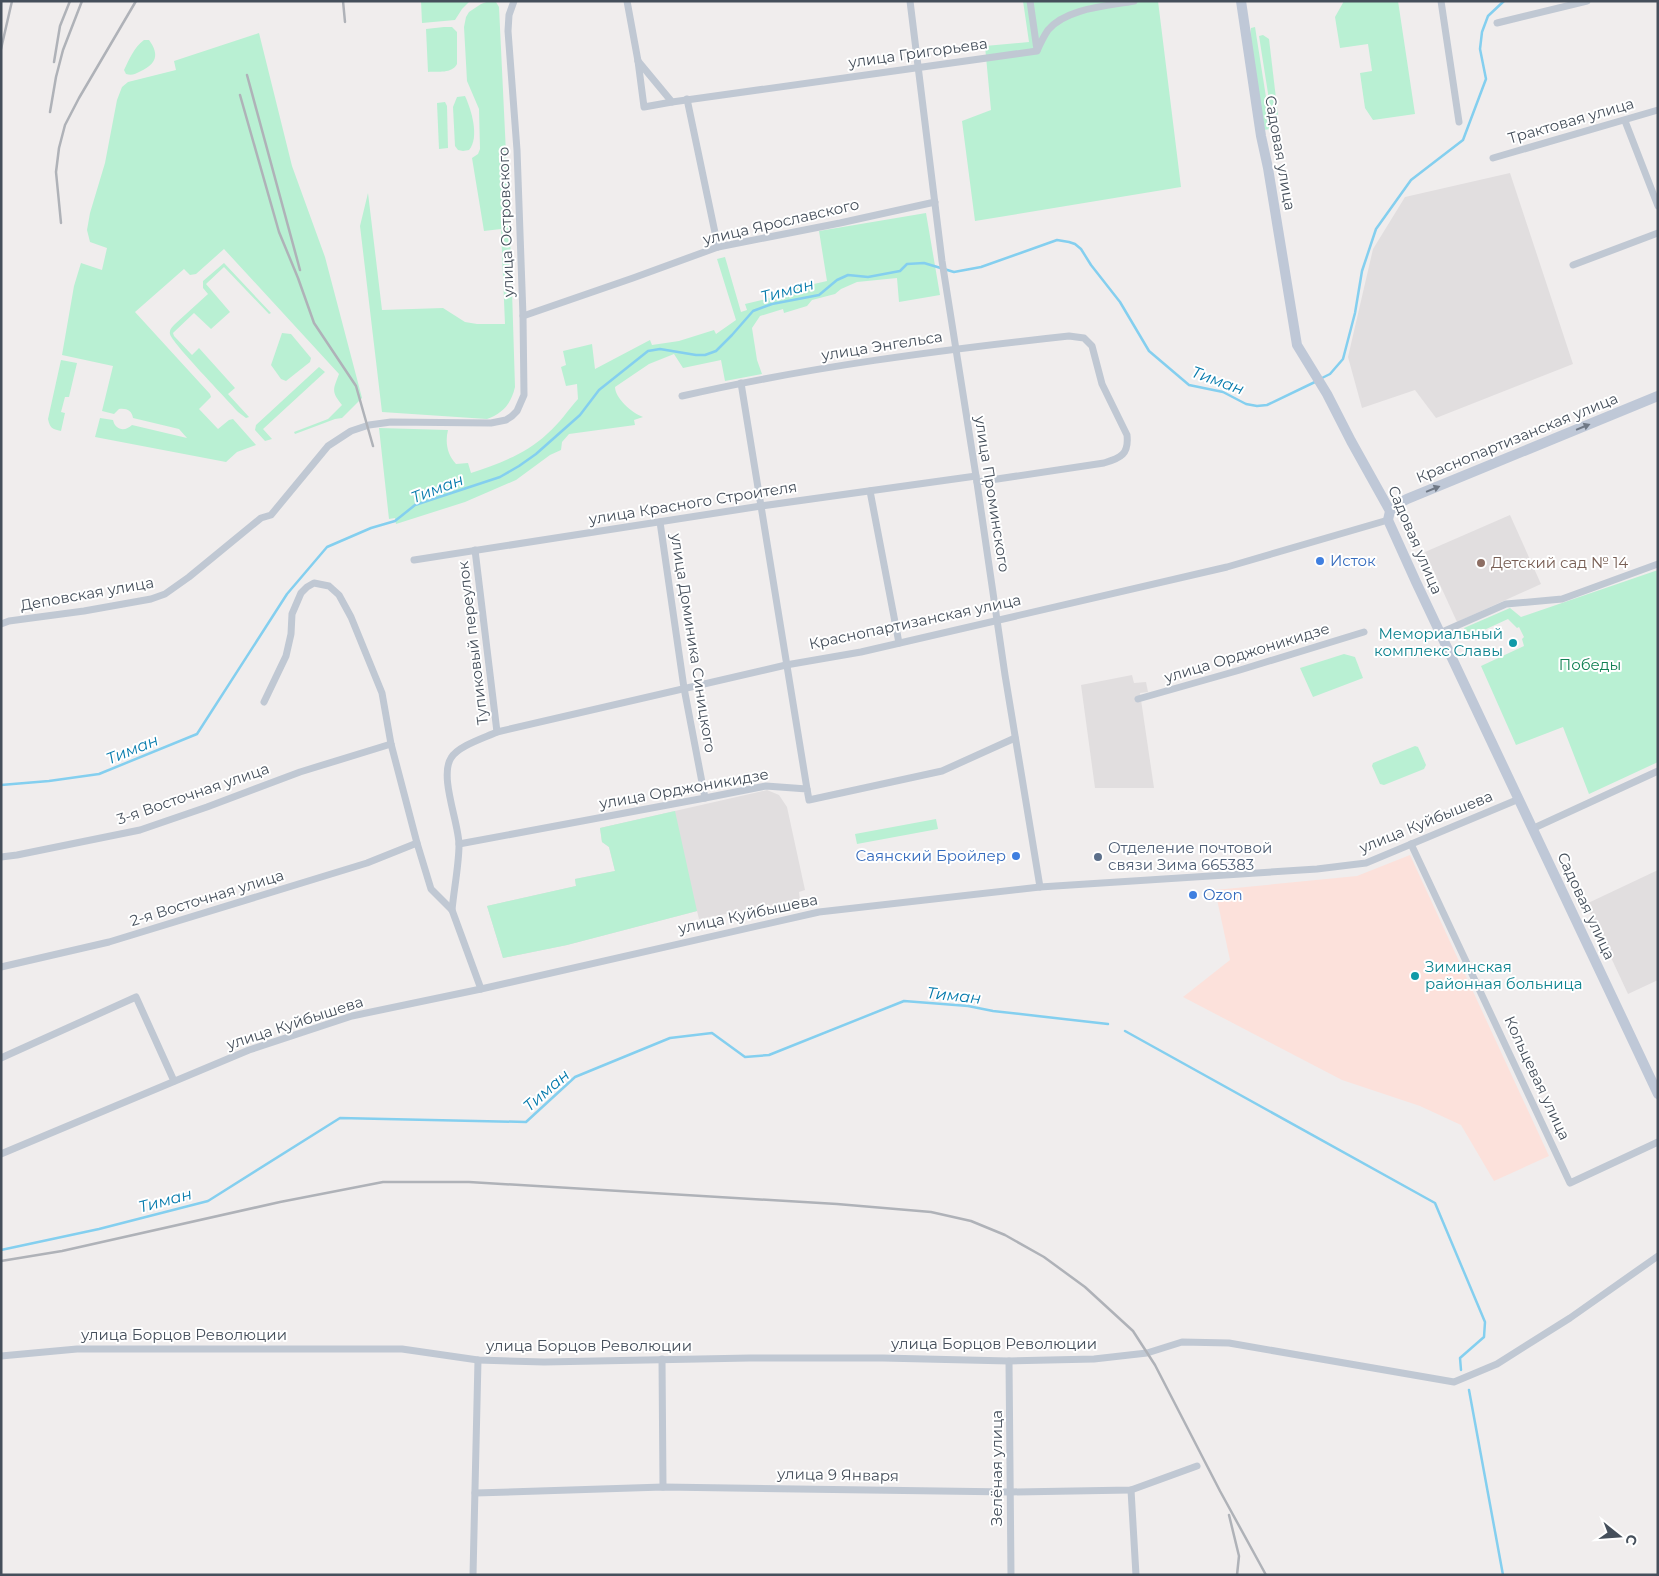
<svg xmlns="http://www.w3.org/2000/svg" width="1659" height="1576" font-family="Montserrat,sans-serif">
  <style>
    .education { fill: #e1dedf }
    .medical { fill: #fce1db }
    .green { fill: #b9f0d3 }
    .lines { fill: none; stroke-linecap: round; stroke-linejoin: round }
    .stream { stroke: #84cfef; stroke-width: 2.5 }
    .street { stroke: #c0c8d3; stroke-width: 7 }
    .secondary { stroke: #bfc8d7; stroke-width: 10 }
    .rail { stroke: #afb2b8; stroke-width: 2.5 }
    .oneway { fill: #707986 }
    .shop-dot { fill: #3f7fe0; stroke: #fff; stroke-width: 2 }
    .education-dot { fill: #8d6e63; stroke: #fff; stroke-width: 2 }
    .culture-dot { fill: #0f9aa8; stroke: #fff; stroke-width: 2 }
    .service-dot { fill: #5c6f8a; stroke: #fff; stroke-width: 2 }
    .labels { text-anchor: middle; stroke-width: 4; stroke-linejoin: round; paint-order: stroke }
    .street-label { font-size: 15px; fill: #454f5b; stroke: #fff }
    .shop-label { font-size: 15px; fill: #366cbe; stroke: #fff; text-anchor: start }
    .education-label { font-size: 15px; fill: #785e54; stroke: #fff; text-anchor: start }
    .culture-label { font-size: 15px; fill: #0d838f; stroke: #fff; text-anchor: end }
    .park-label { font-size: 15px; fill: #128053; stroke: #fff }
    .service-label { font-size: 15px; fill: #4e5e75; stroke: #fff; text-anchor: start }
    .water-label { font-size: 16px; font-style: italic; fill: #067bad; stroke: #fff }
  </style>
  <rect width="100%" height="100%" fill="#f0eded"/>
  <g class="education">
    <path d="M 1510,173 L 1573,364 L 1436,418 L 1415,390 L 1362,408 L 1348,357 L 1373,249 L 1405,197 Z"/>
    <path d="M 1510,515 L 1541,584 L 1457,622 L 1425,552 Z"/>
    <path d="M 1132,675 L 1134,683 L 1146,682 L 1148,692 L 1140,693 L 1154,788 L 1095,788 L 1081,685 Z"/>
    <path d="M 767,790 L 779,795 L 787,807 L 805,890 L 799,892 L 800,900 L 699,919 L 697,911 L 567,945 L 503,958 L 487,906 L 576,886 L 575,879 L 615,871 L 609,847 L 602,842 L 600,828 Z"/>
    <path d="M 1658,870 L 1658,980 L 1628,994 L 1586,904 Z"/>
  </g>
  <path class="medical" d="M 1410,855 L 1549,1156 L 1494,1181 L 1461,1125 L 1420,1106 L 1342,1080 L 1183,997 L 1230,960 L 1215,890 L 1357,876 Z"/>
  <g class="green">
    <path d="M 421,1 L 470,1 L 462,9 L 455,20 L 422,23 Z"/>
    <path d="M 489,1 L 496,2 L 499,7 L 511,258 L 515,387 C 511,404 503,413 487,419 L 382,412 L 360,226 L 368,193 L 382,310 L 443,308 L 465,322 L 477,324 L 505,324 L 501,229 L 484,231 L 472,158 L 478,154 L 480,149 L 479,109 L 467,81 L 464,27 L 466,17 L 469,12 L 481,4 Z"/>
    <path d="M 1023,1 L 1158,1 L 1181,187 L 975,221 L 962,121 L 991,110 L 985,46 L 1029,42 Z"/>
    <path d="M 1344,1 L 1398,1 L 1415,114 L 1373,120 L 1365,108 L 1360,73 L 1372,71 L 1368,44 L 1340,48 L 1335,17 Z"/>
    <path d="M 444,27 L 452,27 L 457,32 L 457,64 C 452,74 438,71 428,72 L 426,29 Z"/>
    <path d="M 1255,27 L 1271,129 L 1263,130 L 1250,37 L 1251,28 Z"/>
    <path d="M 259,33 L 292,166 L 325,257 L 362,398 L 342,418 L 335,419 L 295,434 L 294,432 L 328,419 L 342,405 C 331,391 333,390 339,374 L 224,249 L 196,274 L 190,275 L 184,269 L 135,312 L 210,394 L 211,397 L 199,409 L 218,429 L 229,420 L 233,419 L 256,445 L 237,452 L 226,462 L 95,437 L 100,418 L 113,420 C 115,430 125,432 132,425 L 187,438 L 179,429 L 133,418 C 132,411 127,408 119,409 L 114,414 L 102,411 L 113,366 L 62,355 L 74,286 L 81,263 L 102,270 L 107,248 L 90,242 L 87,230 L 90,213 L 105,163 L 117,100 L 122,87 L 128,82 L 176,70 L 174,61 Z"/>
    <path d="M 1263,35 L 1269,39 L 1279,124 L 1273,125 L 1259,36 Z"/>
    <path d="M 144,40 L 149,40 C 160,55 156,64 141,71 C 135,74 132,76 126,74 L 124,70 C 129,60 134,47 144,40 Z"/>
    <path d="M 465,96 C 471,109 480,137 469,150 L 463,151 L 458,150 L 455,146 L 453,107 L 457,97 Z"/>
    <path d="M 445,102 L 447,106 L 448,148 L 439,149 L 437,103 Z"/>
    <path d="M 926,213 L 940,295 L 899,302 L 897,278 L 857,282 L 841,289 L 835,294 L 812,300 L 807,306 L 784,313 L 783,309 L 760,316 L 752,328 L 757,360 L 762,374 L 725,381 L 721,360 L 683,368 L 674,354 L 649,364 L 615,387 C 615,398 632,413 643,417 L 634,420 L 635,425 L 569,434 L 562,442 L 561,450 L 550,455 L 516,480 L 465,502 L 396,524 L 395,518 L 389,519 L 379,428 L 448,430 C 445,442 447,454 456,464 L 468,463 L 471,473 C 498,464 526,454 547,434 C 559,424 568,410 578,399 L 577,384 L 566,386 L 561,367 L 566,365 L 563,351 L 592,344 L 595,369 L 650,340 L 652,345 L 679,341 L 714,330 L 716,334 L 736,320 L 717,259 L 725,257 L 741,312 L 747,310 L 745,304 L 770,298 L 770,294 L 827,281 L 819,231 Z"/>
    <path d="M 224,263 L 271,313 L 269,314 L 224,267 L 206,284 L 230,312 L 211,329 L 194,313 L 173,333 L 174,336 L 192,355 L 199,348 L 235,388 L 228,394 L 249,417 L 246,418 L 238,412 C 229,401 171,342 170,334 C 169,330 172,327 175,324 L 208,294 L 203,288 L 203,281 Z"/>
    <path d="M 282,333 L 291,334 L 311,358 L 310,362 L 286,381 L 281,379 L 271,365 Z"/>
    <path d="M 61,360 L 77,363 L 69,397 L 65,397 L 61,412 L 65,413 L 61,431 C 52,429 50,428 48,419 Z"/>
    <path d="M 319,367 L 325,372 L 263,429 L 272,439 L 265,441 L 255,430 L 256,425 Z"/>
    <path d="M 1658,570 L 1658,762 L 1589,794 L 1563,727 L 1516,745 L 1481,666 L 1524,646 L 1522,639 L 1524,637 L 1519,627 L 1517,628 L 1508,619 L 1469,637 L 1464,628 L 1510,608 L 1521,617 Z"/>
    <path d="M 1344,654 L 1355,657 L 1363,678 L 1313,697 L 1300,668 Z"/>
    <path d="M 1415,746 L 1418,747 L 1426,765 L 1424,769 L 1384,785 L 1380,784 L 1372,766 L 1373,763 Z"/>
    <path d="M 675,811 L 697,911 L 567,945 L 503,958 L 487,906 L 576,886 L 575,879 L 615,871 L 609,847 L 602,842 L 600,828 Z"/>
    <path d="M 936,819 L 938,829 L 857,844 L 855,834 Z"/>
  </g>
  <g class="lines">
    <g class="stream">
      <path d="M 1322,378 L 1330,374 L 1343,359 L 1355,313 L 1362,271 L 1376,229 L 1411,180 L 1463,140 L 1486,79 L 1480,49 L 1482,32 L 1488,16 L 1504,1"/>
      <path d="M 1,785 L 49,781 L 99,774 L 197,734 L 287,594 L 327,547 L 371,528 L 395,521 L 415,505 L 500,477 L 519,466 L 536,454 L 580,415 L 599,390 L 648,351 L 660,349 L 696,355 L 705,355 L 716,351 L 732,335 L 753,311 L 772,304 L 819,295 L 837,280 L 848,275 L 868,277 L 900,271 L 907,264 L 924,263 L 954,272 L 981,267 L 1057,240 L 1069,242 L 1075,244 L 1081,249 L 1091,265 L 1120,302 L 1149,351 L 1189,385 L 1223,392 L 1246,404 L 1257,406 L 1267,405 L 1317,381"/>
      <path d="M 1125,1031 L 1435,1203 L 1485,1322 L 1484,1337 L 1460,1358 L 1461,1370"/>
      <path d="M 1,1250 L 99,1229 L 208,1201 L 340,1118 L 526,1122 L 575,1077 L 670,1038 L 712,1033 L 745,1057 L 769,1055 L 904,1001 L 968,1006 L 993,1011 L 1108,1024"/>
      <path d="M 1469,1390 L 1503,1575"/>
    </g>
    <g class="street">
      <path d="M 627,1 L 638,61 L 644,107 L 672,102"/>
      <path d="M 910,1 L 942,261 L 976,476 L 1005,675 L 1040,887"/>
      <path d="M 1030,1 L 1037,50"/>
      <path d="M 1441,1 L 1459,122"/>
      <path d="M 1497,23 L 1587,1"/>
      <path d="M 638,61 L 672,102 L 1037,51 C 1040,44 1044,36 1048,30 C 1066,8 1108,6 1134,1"/>
      <path d="M 687,99 L 718,247"/>
      <path d="M 1625,121 L 1658,206"/>
      <path d="M 1493,158 L 1658,110"/>
      <path d="M 1573,265 L 1658,233"/>
      <path d="M 523,316 L 633,278 L 718,247 L 840,223 L 935,202"/>
      <path d="M 741,383 L 807,789"/>
      <path d="M 682,396 C 809,367 939,350 1069,336 L 1084,338 L 1092,346 L 1102,384 L 1127,435 C 1129,454 1121,458 1104,463 L 977,482"/>
      <path d="M 870,491 L 899,643"/>
      <path d="M 660,522 L 684,688 L 705,798"/>
      <path d="M 475,550 L 497,732"/>
      <path d="M 414,560 L 761,506 L 976,476"/>
      <path d="M 1,624 L 9,621 L 84,611 L 151,599 L 165,594 L 189,577 L 261,518 L 271,515 L 328,446 L 351,431 L 369,425 L 391,422 L 491,423 L 506,420 L 512,416 L 517,411 L 524,395 L 523,316 L 517,150 L 508,31 L 509,15 L 514,1"/>
      <path d="M 1440,633 L 1506,604 L 1562,599 L 1658,564"/>
      <path d="M 1138,699 L 1240,670 L 1364,632"/>
      <path d="M 264,702 L 286,656 L 291,634 L 292,614 L 301,593 L 307,587 L 314,583 L 329,586 L 339,595 L 351,617 L 382,693 L 391,744 L 417,843 L 431,889 L 452,910 L 481,989"/>
      <path d="M 1534,828 L 1658,771"/>
      <path d="M 459,844 L 705,798 L 766,786 L 807,789 L 809,800 L 942,771 L 1015,738"/>
      <path d="M 1411,844 L 1570,1183 L 1658,1142"/>
      <path d="M 1,857 L 17,855 L 140,830 L 207,807 L 300,772 L 391,744"/>
      <path d="M 452,910 C 454,889 459,864 459,845 C 459,823 439,777 451,758 C 458,746 484,738 497,732 L 786,665 L 861,652 L 1227,567 L 1388,520"/>
      <path d="M 1,967 L 109,942 L 367,863 L 417,843"/>
      <path d="M 1,1058 L 136,997 L 174,1081"/>
      <path d="M 1,1154 L 249,1050 L 352,1016 L 481,989 L 819,912 L 1040,887 L 1317,869 L 1366,863 L 1519,799"/>
      <path d="M 1,1356 L 77,1349 L 402,1349 L 478,1360 L 544,1362 L 750,1358 L 883,1358 L 1009,1361 L 1094,1359 L 1147,1353 L 1182,1342 L 1229,1343 L 1454,1382 L 1497,1364 L 1570,1318 L 1658,1256"/>
      <path d="M 662,1359 L 663,1487"/>
      <path d="M 1009,1361 L 1011,1575"/>
      <path d="M 1131,1490 L 1136,1575"/>
      <path d="M 475,1493 L 663,1487 L 1010,1492 L 1131,1490 L 1197,1466"/>
      <path d="M 473,1575 L 478,1360"/>
    </g>
    <g class="secondary">
      <path d="M 1241,1 L 1261,136 L 1268,168 L 1297,345 L 1327,394 L 1351,441 L 1390,511 L 1388,520 L 1416,582 L 1658,1094"/>
      <path d="M 1390,511 L 1396,505 L 1407,499 L 1658,396"/>
    </g>
    <g class="rail">
      <path d="M 343,1 L 345,22"/>
      <path d="M 1,49 L 12,1"/>
      <path d="M 54,62 L 60,26 L 70,1"/>
      <path d="M 247,75 L 300,270"/>
      <path d="M 240,95 L 279,232 L 298,278 L 314,323 L 356,386 L 373,446"/>
      <path d="M 50,112 L 56,77 L 63,50 L 82,1"/>
      <path d="M 61,223 L 56,172 L 59,148 L 65,125 L 79,98 L 136,1"/>
      <path d="M 1,1261 L 62,1251 L 280,1202 L 383,1182 L 469,1182 L 837,1204 L 931,1212 L 971,1221 L 1005,1235 L 1044,1257 L 1085,1287 L 1133,1331 L 1155,1365 L 1220,1491 L 1266,1575"/>
      <path d="M 1229,1515 L 1239,1556 L 1237,1575"/>
    </g>
  </g>
  <defs><path id="oneway-solid" d="M-6-.8H1V-3.2L6.5 0L1 3.2V.8H-6Z" transform="scale(1.25)"/></defs>
  <g class="oneway">
    <use href="#oneway-solid" transform="translate(1583 427) rotate(-22)"/>
    <use href="#oneway-solid" transform="translate(1433 489) rotate(-22)"/>
  </g>
  <g class="shop-dot">
    <circle cx="1320" cy="561" r="5"/>
    <circle cx="1016" cy="856" r="5"/>
    <circle cx="1193" cy="895" r="5"/>
  </g>
  <circle class="education-dot" cx="1481" cy="563" r="5"/>
  <g class="culture-dot">
    <circle cx="1513" cy="643" r="5"/>
    <circle cx="1415" cy="976" r="5"/>
  </g>
  <circle class="service-dot" cx="1098" cy="857" r="5"/>
  <g class="labels">
    <g class="street-label">
      <text transform="translate(918 53) rotate(-8)" y="5">улица Григорьева</text>
      <text transform="translate(1571 121) rotate(-16)" y="5">Трактовая улица</text>
      <text transform="translate(1280 153) rotate(80)" y="5">Садовая улица</text>
      <text transform="translate(506 222) rotate(-92)" y="5">улица Островского</text>
      <text transform="translate(781 222) rotate(-13)" y="5">улица Ярославского</text>
      <text transform="translate(882 346) rotate(-9)" y="5">улица Энгельса</text>
      <text transform="translate(1517 438) rotate(-22)" y="5">Краснопартизанская улица</text>
      <text transform="translate(992 494) rotate(81)" y="5">улица Проминского</text>
      <text transform="translate(693 503) rotate(-9)" y="5">улица Красного Строителя</text>
      <text transform="translate(1415 540) rotate(67)" y="5">Садовая улица</text>
      <text transform="translate(87 594) rotate(-10)" y="5">Деповская улица</text>
      <text transform="translate(915 622) rotate(-12)" y="5">Краснопартизанская улица</text>
      <text transform="translate(473 643) rotate(-97)" y="5">Тупиковый переулок</text>
      <text transform="translate(693 643) rotate(81)" y="5">улица Доминика Синицкого</text>
      <text transform="translate(1247 653) rotate(-17)" y="5">улица Орджоникидзе</text>
      <text transform="translate(684 789) rotate(-10)" y="5">улица Орджоникидзе</text>
      <text transform="translate(193 794) rotate(-19)" y="5">3-я Восточная улица</text>
      <text transform="translate(1426 822) rotate(-22)" y="5">улица Куйбышева</text>
      <text transform="translate(207 898) rotate(-17)" y="5">2-я Восточная улица</text>
      <text transform="translate(1586 906) rotate(65)" y="5">Садовая улица</text>
      <text transform="translate(748 914) rotate(-12)" y="5">улица Куйбышева</text>
      <text transform="translate(295 1023) rotate(-18)" y="5">улица Куйбышева</text>
      <text transform="translate(1537 1078) rotate(65)" y="5">Кольцевая улица</text>
      <text x="184" y="1340">улица Борцов Революции</text>
      <text x="994" y="1349">улица Борцов Революции</text>
      <text x="589" y="1351">улица Борцов Революции</text>
      <text transform="translate(997 1468) rotate(-90)" y="5">Зелёная улица</text>
      <text transform="translate(838 1475) rotate(1)" y="5">улица 9 Января</text>
    </g>
    <g class="shop-label">
      <text x="1330" y="566">Исток</text>
      <text x="1006" y="861" text-anchor="end">Саянский Бройлер</text>
      <text x="1203" y="900">Ozon</text>
    </g>
    <g class="education-label">
      <text x="1491" y="568">Детский сад № 14</text>
    </g>
    <g class="culture-label">
      <text x="1503" y="639">Мемориальный<tspan x="1503" dy="17">комплекс Славы</tspan></text>
      <text x="1425" y="972" text-anchor="start">Зиминская<tspan x="1425" dy="17">районная больница</tspan></text>
    </g>
    <g class="park-label">
      <text x="1590" y="670">Победы</text>
    </g>
    <g class="service-label">
      <text x="1108" y="853">Отделение почтовой<tspan x="1108" dy="17">связи Зима 665383</tspan></text>
    </g>
    <g class="water-label">
      <text transform="translate(787 290) rotate(-15)" y="6">Тиман</text>
      <text transform="translate(1218 380) rotate(20)" y="6">Тиман</text>
      <text transform="translate(437 488) rotate(-21)" y="6">Тиман</text>
      <text transform="translate(132 749) rotate(-22)" y="6">Тиман</text>
      <text transform="translate(954 995) rotate(6)" y="6">Тиман</text>
      <text transform="translate(546 1090) rotate(-41)" y="6">Тиман</text>
      <text transform="translate(165 1200) rotate(-15)" y="6">Тиман</text>
    </g>
  </g>
  <rect width="1659" height="1576" fill="none" stroke="#454f5b" stroke-width="5"/>
  <g transform="translate(1619 1536) rotate(107)" stroke="#ffffff" stroke-width="4" paint-order="stroke">
  <path d="M0-4L9 19L0 12L-9 19Z" fill="#454f5b"/>
  <text y="-8" font-size="14" font-weight="bold" text-anchor="middle" fill="#454f5b">С</text>
  </g>
</svg>
